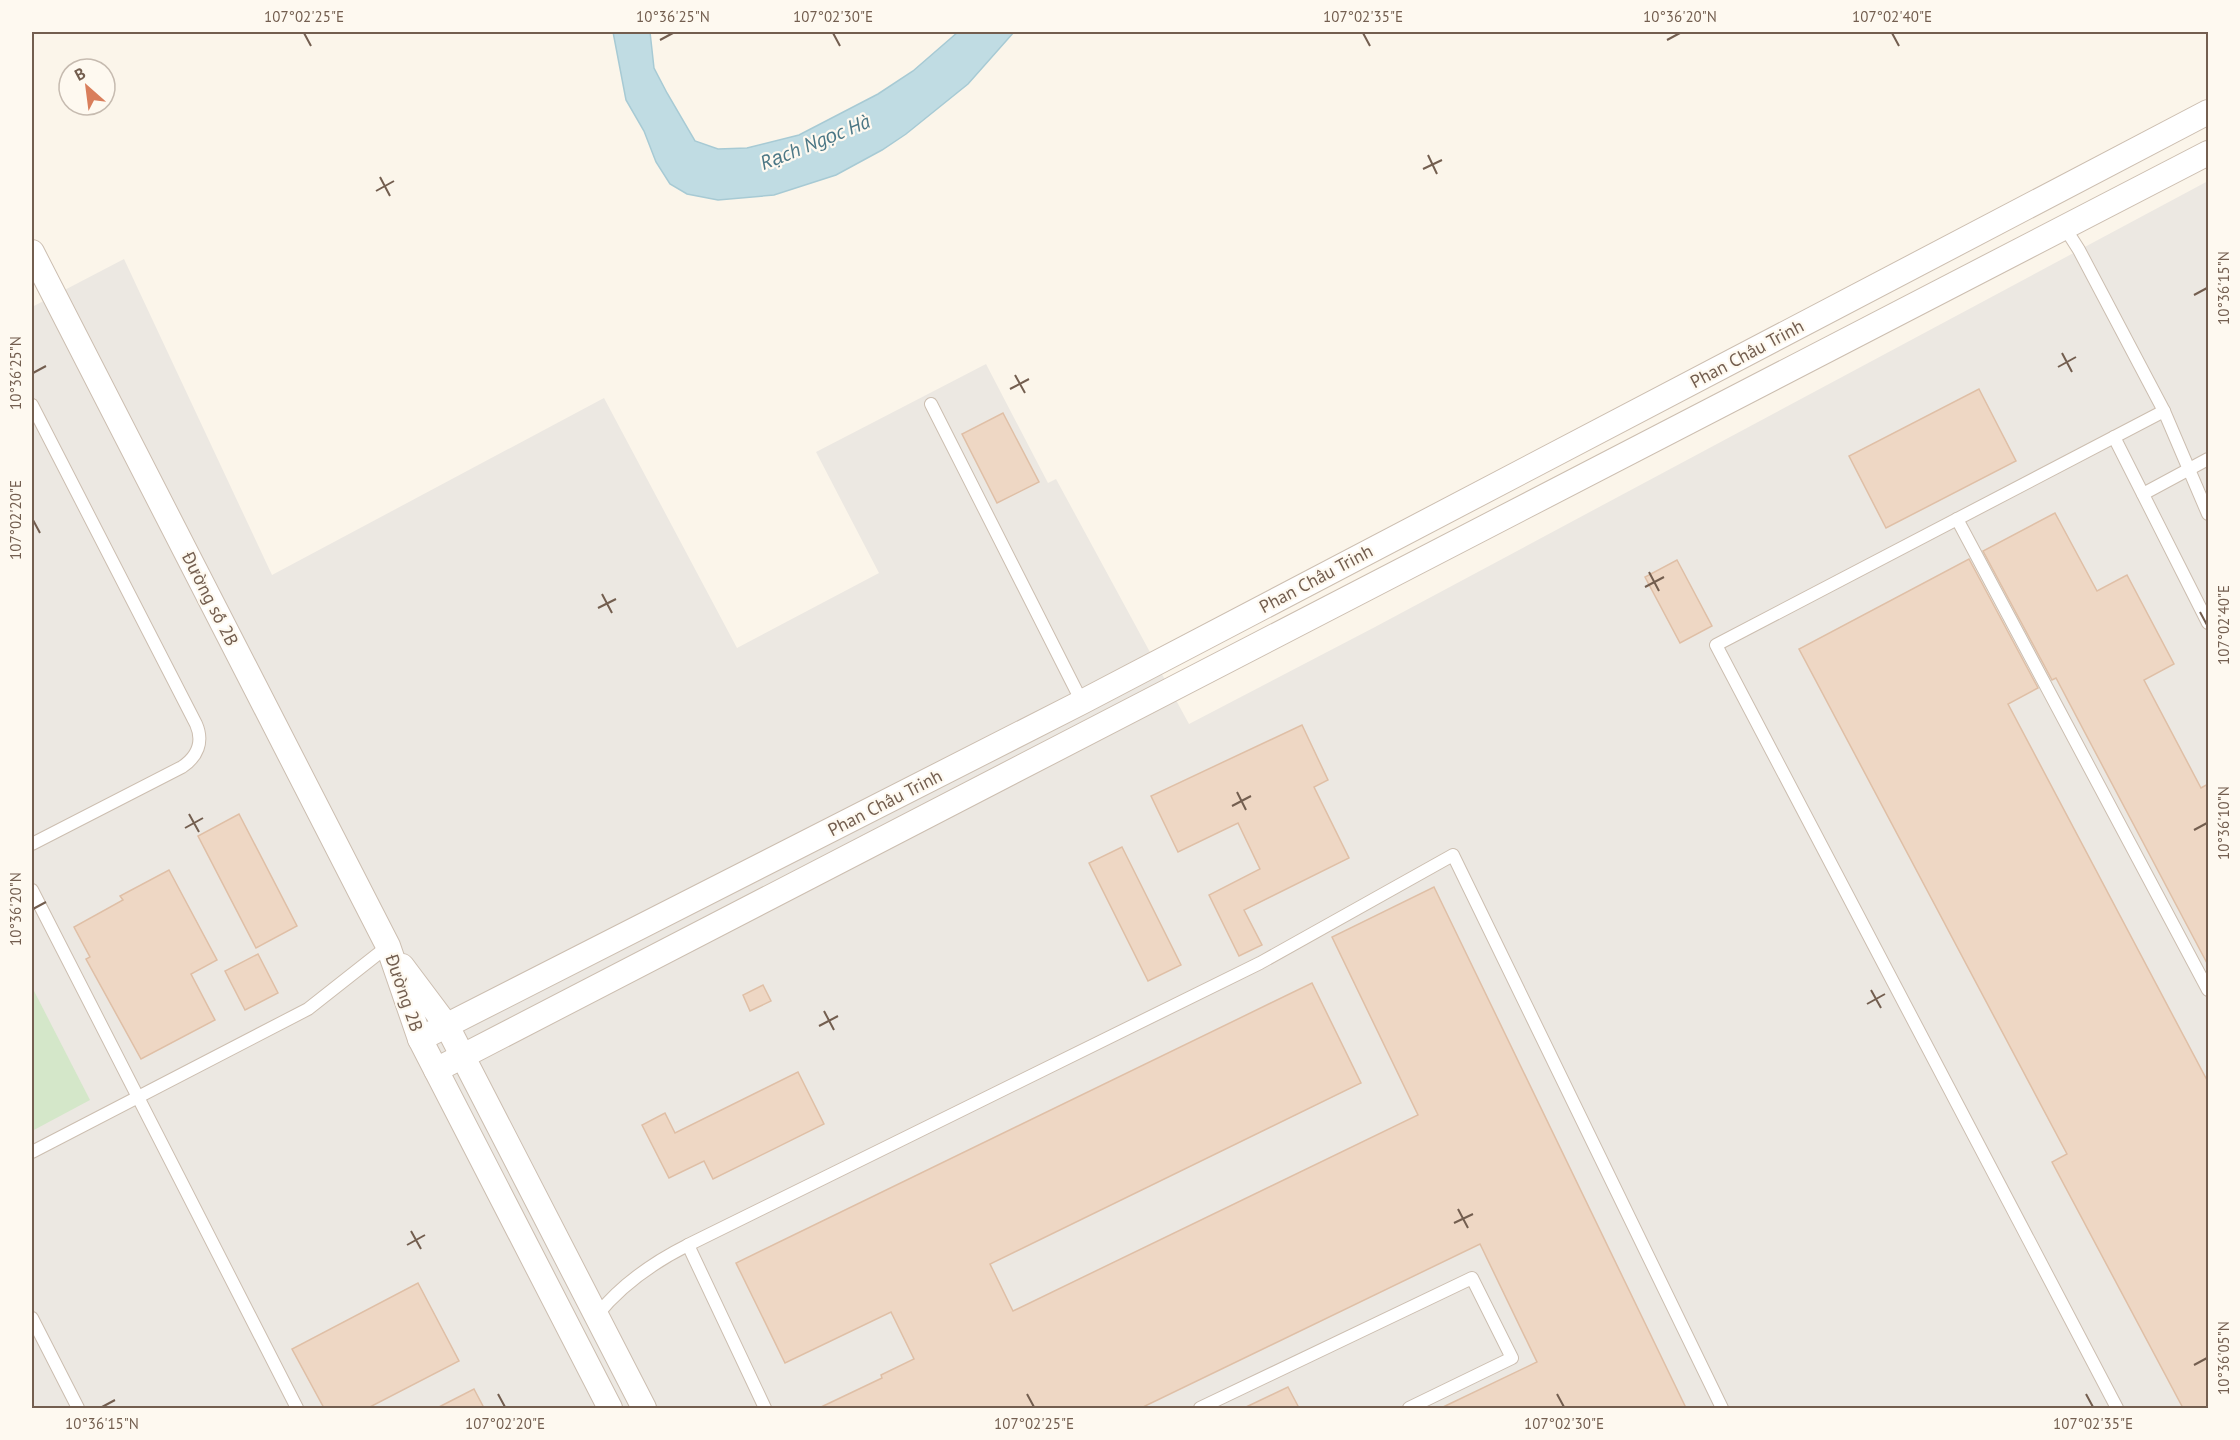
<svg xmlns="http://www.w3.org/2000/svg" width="2240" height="1440" font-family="'PT Sans',sans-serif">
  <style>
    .industrial { fill: #ece8e2 }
    .green { fill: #d4e7c9 }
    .water { fill: #c0dce3; stroke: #a7cad4; stroke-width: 1.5 }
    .building { fill: #eed7c4; stroke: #dfbfa6; stroke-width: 1.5 }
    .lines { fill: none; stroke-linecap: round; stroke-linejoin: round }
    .service-casing { stroke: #ccbeb0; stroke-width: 14 }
    .minor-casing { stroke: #ccbeb0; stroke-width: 26 }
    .service { stroke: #fff; stroke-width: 12 }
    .minor { stroke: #fff; stroke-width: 24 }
    .ticks { fill: none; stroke: #735e4f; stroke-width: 2 }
    .labels { text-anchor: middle; stroke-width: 4.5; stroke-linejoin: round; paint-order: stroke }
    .street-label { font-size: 18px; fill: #735e4f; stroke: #fef9f0 }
    .water-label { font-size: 20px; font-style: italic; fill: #4b7785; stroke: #fef9f0 }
    .neatline { fill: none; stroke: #735e4f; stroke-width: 2 }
    .ticks-label { font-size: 15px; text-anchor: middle; fill: #735e4f }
  </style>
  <rect width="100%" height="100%" fill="#fbf5ea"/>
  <path class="industrial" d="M 2208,181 L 2208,1408 L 32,1408 L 32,307 L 124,259 L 272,575 L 604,398 L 737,648 L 879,573 L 816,452 L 986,364 L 1048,483 L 1056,479 L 1189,724 L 1375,627 Z"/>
  <path class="green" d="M 32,987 L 90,1100 L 32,1131 Z"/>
  <path class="water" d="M 613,32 L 650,32 L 654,68 L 667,93 L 695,141 L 718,149 L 747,148 L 799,135 L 878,94 L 913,71 L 958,32 L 1014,32 L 968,84 L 906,134 L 882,150 L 836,175 L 774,195 L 718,200 L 687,194 L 670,184 L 656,162 L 644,131 L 626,100 Z"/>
  <g class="building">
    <path d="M 1979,389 L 2016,461 L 1886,528 L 1849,456 Z"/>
    <path d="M 1003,413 L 1039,482 L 997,503 L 962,434 Z"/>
    <path d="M 2055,513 L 2097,591 L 2127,575 L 2174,664 L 2144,680 L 2201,788 L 2208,784 L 2208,965 L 2056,678 L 2052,680 L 1983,551 Z"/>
    <path d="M 1969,559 L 2038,688 L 2008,704 L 2208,1082 L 2208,1408 L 2183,1408 L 2052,1162 L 2067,1154 L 1799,649 Z"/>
    <path d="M 1677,560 L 1712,626 L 1680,643 L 1645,577 Z"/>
    <path d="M 1302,725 L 1328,780 L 1314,787 L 1349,858 L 1244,910 L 1262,945 L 1239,956 L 1209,895 L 1260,869 L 1238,823 L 1178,852 L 1151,796 Z"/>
    <path d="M 239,814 L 297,926 L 256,948 L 198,836 Z"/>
    <path d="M 1122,847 L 1181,965 L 1148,981 L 1089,863 Z"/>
    <path d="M 169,870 L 217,960 L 191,974 L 215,1020 L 141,1059 L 86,959 L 90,957 L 74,927 L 123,900 L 120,896 Z"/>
    <path d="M 1434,887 L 1686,1408 L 1441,1408 L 1537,1362 L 1480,1244 L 1141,1408 L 819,1408 L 882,1378 L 881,1375 L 914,1359 L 891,1312 L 785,1363 L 736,1263 L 1312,983 L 1361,1083 L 990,1264 L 1013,1311 L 1418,1115 L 1332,937 Z"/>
    <path d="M 258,954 L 278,993 L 245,1010 L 225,971 Z"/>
    <path d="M 763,985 L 771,1001 L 750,1011 L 743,995 Z"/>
    <path d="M 798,1072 L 824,1124 L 713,1179 L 704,1161 L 669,1178 L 642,1125 L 665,1113 L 675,1133 Z"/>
    <path d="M 418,1283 L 459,1361 L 368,1408 L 324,1408 L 292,1349 Z"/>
    <path d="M 1288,1387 L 1299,1408 L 1244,1408 Z"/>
    <path d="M 474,1389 L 484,1408 L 437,1408 Z"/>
  </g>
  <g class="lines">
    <g class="service-casing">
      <g id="service">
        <path d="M 2065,228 L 2079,250 L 2164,411 L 2208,514"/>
        <path d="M 931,404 L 1082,702"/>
        <path d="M 32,405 L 196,724 C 204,742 197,757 182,767 L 32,844"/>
        <path d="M 2114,437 L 2208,623"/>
        <path d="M 2143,494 L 2208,459"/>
        <path d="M 1957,519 L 2208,990"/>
        <path d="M 32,890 L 297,1408"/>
        <path d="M 32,1152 L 308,1009 L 388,946"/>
        <path d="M 597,1315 C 622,1284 652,1263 688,1245"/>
        <path d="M 32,1318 L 78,1408"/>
        <path d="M 765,1408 L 688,1245 L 1260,963 L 1453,855 L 1722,1408"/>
        <path d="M 1200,1408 L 1472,1278 L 1512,1358 L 1409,1408"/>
        <path d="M 2117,1408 L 1716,645 L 2164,411"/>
      </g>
    </g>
    <g class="minor-casing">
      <g id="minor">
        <path d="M 32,252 L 388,946 L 420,1039 L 610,1408"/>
        <path d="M 402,966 L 447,1026 L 644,1408"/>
        <path d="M 420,1039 L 1082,702 L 2208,112"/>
        <path d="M 436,1070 L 2208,153"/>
      </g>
    </g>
    <use href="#service" class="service"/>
    <use href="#minor" class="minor"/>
  </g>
  <path class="ticks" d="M 304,33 L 311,46M 833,33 L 840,46M 1363,33 L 1370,46M 1892,33 L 1899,46M 660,40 L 673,33M 1667,40 L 1680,33M 1428,155 L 1437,174M 1423,169 L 1442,160M 380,177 L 390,196M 376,191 L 394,181M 2194,295 L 2207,288M 2062,353 L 2072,372M 2058,367 L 2076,357M 33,373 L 46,366M 1015,375 L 1025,393M 1010,389 L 1029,379M 33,520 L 40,533M 1649,572 L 1659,591M 1645,587 L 1664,577M 602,594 L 612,613M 598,608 L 616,599M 2200,612 L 2207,625M 1237,792 L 1246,810M 1232,806 L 1251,796M 189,814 L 199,832M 185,828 L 203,818M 2194,830 L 2207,823M 33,909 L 46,902M 1871,990 L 1881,1008M 1867,1004 L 1885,994M 824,1011 L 834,1030M 819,1026 L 838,1016M 1458,1209 L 1468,1228M 1454,1223 L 1473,1214M 411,1231 L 421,1249M 407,1245 L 425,1235M 2194,1365 L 2207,1358M 498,1394 L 505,1407M 1027,1394 L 1034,1407M 1557,1394 L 1564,1407M 2086,1394 L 2093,1407M 102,1407 L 115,1400"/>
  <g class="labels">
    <g class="street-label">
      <text transform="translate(1747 354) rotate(-28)" y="6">Phan Châu Trinh</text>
      <text transform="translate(1316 579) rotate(-28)" y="6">Phan Châu Trinh</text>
      <text transform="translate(210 599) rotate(63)" y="6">Đường số 2B</text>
      <text transform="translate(885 803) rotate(-27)" y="6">Phan Châu Trinh</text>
      <text transform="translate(404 993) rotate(71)" y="6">Đường 2B</text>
    </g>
    <g class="water-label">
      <text transform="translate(815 142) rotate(-22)" y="7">Rạch Ngọc Hà</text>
    </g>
  </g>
  <rect width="2240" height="1440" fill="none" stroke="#fef9f0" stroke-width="66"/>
  <g transform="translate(87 87) rotate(332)"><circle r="28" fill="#fef9f0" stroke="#c6bbb0" stroke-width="1.5"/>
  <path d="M0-4.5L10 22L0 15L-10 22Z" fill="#d97e5b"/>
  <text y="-9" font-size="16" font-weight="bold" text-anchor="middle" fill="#735e4f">B</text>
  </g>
  <rect x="33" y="33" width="2174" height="1374" class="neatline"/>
  <g class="ticks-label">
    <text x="304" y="22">107°02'25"E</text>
    <text x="673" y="22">10°36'25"N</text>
    <text x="833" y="22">107°02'30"E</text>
    <text x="1363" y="22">107°02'35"E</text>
    <text x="1680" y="22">10°36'20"N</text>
    <text x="1892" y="22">107°02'40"E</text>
    <text transform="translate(2224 288) rotate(-90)" y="5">10°36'15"N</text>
    <text transform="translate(16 373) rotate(-90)" y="5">10°36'25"N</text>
    <text transform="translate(16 520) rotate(-90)" y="5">107°02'20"E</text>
    <text transform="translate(2224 625) rotate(-90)" y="5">107°02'40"E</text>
    <text transform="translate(2224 823) rotate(-90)" y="5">10°36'10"N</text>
    <text transform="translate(16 909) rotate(-90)" y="5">10°36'20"N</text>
    <text transform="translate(2224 1358) rotate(-90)" y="5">10°36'05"N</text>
    <text x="102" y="1429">10°36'15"N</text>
    <text x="505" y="1429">107°02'20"E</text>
    <text x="1034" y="1429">107°02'25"E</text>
    <text x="1564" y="1429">107°02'30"E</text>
    <text x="2093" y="1429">107°02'35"E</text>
  </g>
</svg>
